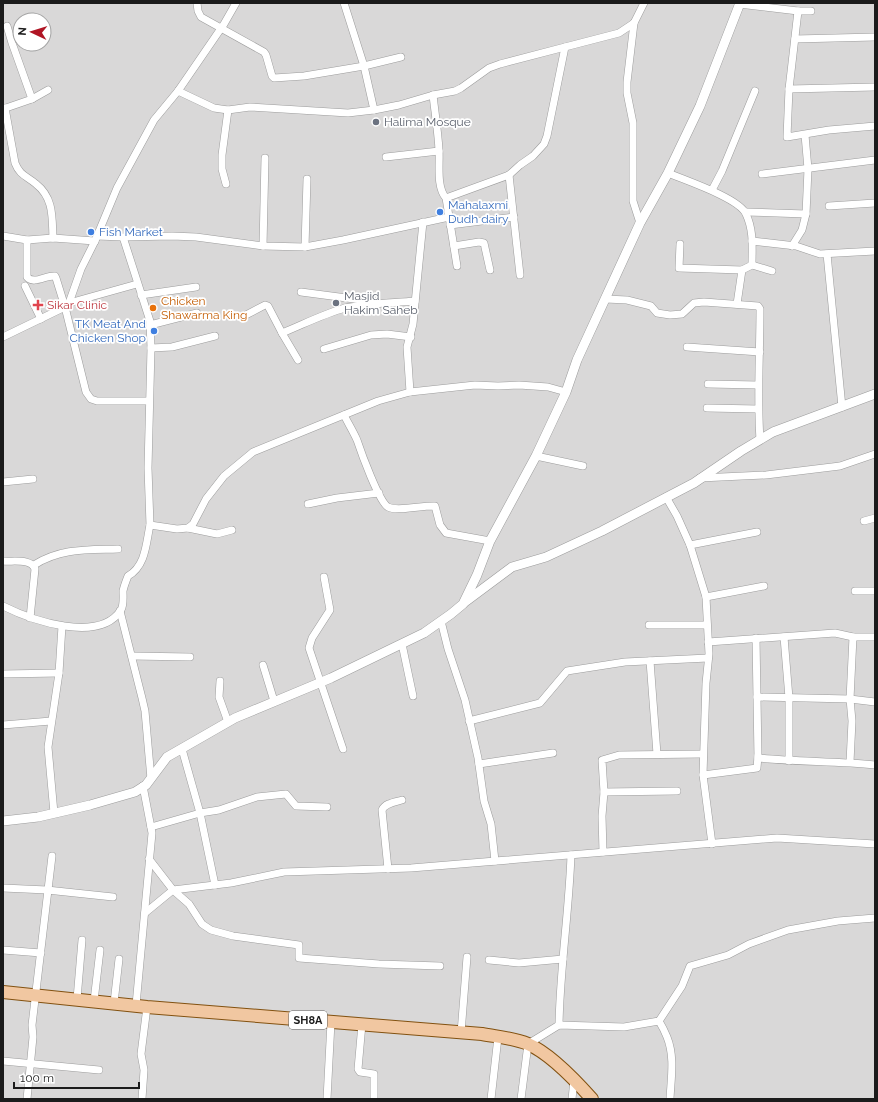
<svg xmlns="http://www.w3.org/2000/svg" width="878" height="1102" font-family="Raleway,sans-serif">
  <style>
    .residential { fill: #d9d8d8; fill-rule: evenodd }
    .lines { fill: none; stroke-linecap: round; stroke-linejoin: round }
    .minor-casing { stroke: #9c9c9c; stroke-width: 8 }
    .tertiary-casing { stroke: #9c9c9c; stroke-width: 10 }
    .primary-casing { stroke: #825110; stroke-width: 14 }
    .minor { stroke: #fff; stroke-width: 7 }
    .tertiary { stroke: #fff; stroke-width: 9 }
    .primary { stroke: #f1c7a1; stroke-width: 12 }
    .worship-dot { fill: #6b7280; stroke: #fff; stroke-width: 1.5 }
    .shop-dot { fill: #3f7fe0; stroke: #fff; stroke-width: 1.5 }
    .health-dot { fill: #e0444e; stroke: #fff; stroke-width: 1.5 }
    .food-dot { fill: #e8710a; stroke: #fff; stroke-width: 1.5 }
    .labels { text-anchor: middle; stroke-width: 3.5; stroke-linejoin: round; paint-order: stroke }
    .shield { fill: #fff; stroke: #5f5f5f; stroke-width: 1 }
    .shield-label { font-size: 11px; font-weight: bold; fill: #1b1b1b }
    .worship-label { font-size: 12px; fill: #5b616d; stroke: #fff; text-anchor: start }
    .shop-label { font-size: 12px; fill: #366cbe; stroke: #fff; text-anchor: start }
    .food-label { font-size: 12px; fill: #c56008; stroke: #fff; text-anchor: start }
    .health-label { font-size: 12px; fill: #be3a42; stroke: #fff; text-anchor: start }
  </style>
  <rect width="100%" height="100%" fill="#ebe7e1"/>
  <path class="residential" d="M 3,3 L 875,3 L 875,1099 L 3,1099 ZM 20,20 L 44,20 L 44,44 L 20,44 Z"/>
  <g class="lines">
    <g class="minor-casing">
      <g id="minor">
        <path d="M 197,3 L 198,11 L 201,17 L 264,52 L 266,55 L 272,76 L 274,78 L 304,76 L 364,66 L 401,57"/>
        <path d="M 344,3 L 364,66 L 374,110"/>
        <path d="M 739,4 L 798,11 L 811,11"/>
        <path d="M 798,11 L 789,89 L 787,137 L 829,130 L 875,126"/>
        <path d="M 634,23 L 627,82 L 627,93 L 633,123 L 633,201 L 640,223"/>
        <path d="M 7,26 L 12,43 L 32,99"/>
        <path d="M 795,39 L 875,37"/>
        <path d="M 789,89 L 875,87"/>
        <path d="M 178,91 L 214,108 L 228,110 L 250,107 L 348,113 L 374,110 L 399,105 L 433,95 L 455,91 L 461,88 L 489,68 L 500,64 L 565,47"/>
        <path d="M 433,95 C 435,113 438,132 439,150 C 440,164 436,187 446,198 L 457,266"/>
        <path d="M 5,108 L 15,163 C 20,176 27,176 36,184 C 54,198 52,218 53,238"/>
        <path d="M 3,109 L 32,99 L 48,90"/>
        <path d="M 386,157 L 439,151"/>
        <path d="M 668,173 C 684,180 739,198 746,214 C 754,231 752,248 752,265"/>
        <path d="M 762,174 L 875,160"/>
        <path d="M 509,175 L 520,275"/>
        <path d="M 226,184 L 222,169 L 222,155 L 228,110"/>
        <path d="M 712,190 L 722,171 L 755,91"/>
        <path d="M 446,198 L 509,175 L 520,165 L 533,156 L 544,144 L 547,136 L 565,47 L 619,33 L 634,23 L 644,3"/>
        <path d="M 829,206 L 875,203"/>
        <path d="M 746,212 L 806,214"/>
        <path d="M 450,225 L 514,217"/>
        <path d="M 3,236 L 27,240 L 53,238 L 95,241"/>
        <path d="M 97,236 L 123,237 L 172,236 L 196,237 L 263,246 L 305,247 L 343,240 L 449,217"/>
        <path d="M 123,237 L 150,321 L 151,348 L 148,468 L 150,525"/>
        <path d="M 27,240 L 27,277 C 34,285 46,275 55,276 L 56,278 L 65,307 L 86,392 L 91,399 L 97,401 L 149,401"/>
        <path d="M 752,241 L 796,246 L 820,254 L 875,251"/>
        <path d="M 680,244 L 679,268 L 742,270 L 752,265 L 772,271"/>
        <path d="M 263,246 L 265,158"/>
        <path d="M 454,246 L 479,242 L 484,243 L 490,270"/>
        <path d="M 792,246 L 802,230 L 806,214 L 808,169 L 805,135"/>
        <path d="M 305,247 L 307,179"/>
        <path d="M 827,254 L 842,407"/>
        <path d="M 25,286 L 41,319"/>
        <path d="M 301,292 L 377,302"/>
        <path d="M 141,295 L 196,287"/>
        <path d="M 606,299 L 627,300 L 651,306 L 657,313 L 670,315 L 682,314 L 694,303 L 704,302 L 758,306 L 760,309 C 760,353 757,396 760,440"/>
        <path d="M 69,303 L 137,284"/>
        <path d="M 737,304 L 742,270"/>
        <path d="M 244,316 L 265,305 L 268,306 L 282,333 L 298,360"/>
        <path d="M 150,325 L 197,313"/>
        <path d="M 282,333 C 302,325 323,314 345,308 C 367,303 392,303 415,301"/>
        <path d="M 3,337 L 65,307 L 69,303 L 81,269 L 95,241 L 117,188 L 154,120 L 178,91 L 224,24 L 236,3"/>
        <path d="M 687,347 L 760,352"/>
        <path d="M 151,348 L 172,347 L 215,336"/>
        <path d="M 324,349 L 371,335 L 387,334 L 411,337"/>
        <path d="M 708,384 L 758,385"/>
        <path d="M 410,392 L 407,347 L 413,324 L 423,222"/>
        <path d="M 707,408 L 758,409"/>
        <path d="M 344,415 C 348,423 353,431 357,440 C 361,452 379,502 388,507 C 398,512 423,505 435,506 L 440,525 L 446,533 L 490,541"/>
        <path d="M 536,456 L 583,466"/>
        <path d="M 700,478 L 766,475 L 840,466 L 875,454"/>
        <path d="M 3,482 L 33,479"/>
        <path d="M 666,497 L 677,516 L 690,545 L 706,597 L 709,654 L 706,683 L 703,775 L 712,844"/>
        <path d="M 308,504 L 337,498 L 379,493"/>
        <path d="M 864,521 L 875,518"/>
        <path d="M 188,528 L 217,534 L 232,530"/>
        <path d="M 690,545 L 757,532"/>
        <path d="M 3,561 C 13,562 31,558 35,569 L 30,618"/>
        <path d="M 34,565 C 61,548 87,550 118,549"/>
        <path d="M 324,577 L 330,610 L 312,638 L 309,648 L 343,749"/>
        <path d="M 855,591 L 875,591"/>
        <path d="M 706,597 L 764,586"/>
        <path d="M 3,606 C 31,620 99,644 121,610 C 124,605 123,597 123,591 C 124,586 126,581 128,576 C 146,566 146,543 150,525 L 177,529 L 188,528 L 193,524 L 206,499 L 224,476 L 253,452 L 378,401 L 410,392 L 475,385 L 498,386 L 519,385 L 548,387 L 566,392"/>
        <path d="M 120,611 L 142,698 L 145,711 L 151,779"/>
        <path d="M 441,621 L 448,649 L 465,700 L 478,758 L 484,801 L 491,824 L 495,861"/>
        <path d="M 649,625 L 707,625"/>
        <path d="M 784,637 L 789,698 L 789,761"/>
        <path d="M 756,638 L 758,758 C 797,762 836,761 875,765"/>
        <path d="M 708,642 L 835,633 L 853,637 L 875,637"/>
        <path d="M 402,644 L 413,696"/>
        <path d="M 132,656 L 190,657"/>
        <path d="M 650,661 L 657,754"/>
        <path d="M 263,665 L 274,701"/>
        <path d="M 3,674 L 59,673"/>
        <path d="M 220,681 L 219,697 L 228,722"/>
        <path d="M 757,697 L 850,699 L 875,702"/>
        <path d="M 469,721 L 540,703 L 567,671 L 625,662 L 708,658"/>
        <path d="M 3,725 L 51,721"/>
        <path d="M 182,749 L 200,813 L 215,885"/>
        <path d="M 850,762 L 852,721 L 850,699 L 853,637"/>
        <path d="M 479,764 L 553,753"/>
        <path d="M 703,775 L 757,768 L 758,756"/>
        <path d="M 604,792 L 677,791"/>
        <path d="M 54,813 L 48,747 L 59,673 L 62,626"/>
        <path d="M 151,827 L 200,813 L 219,810 L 257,797 L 286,794 L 296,806 L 327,807"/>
        <path d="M 603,852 L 602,816 L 604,792 L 602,760 L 619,755 L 703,754"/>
        <path d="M 149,859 L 173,890 L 189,904 L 202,924 L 211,930 L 233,936 L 299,945 L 299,958 L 379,964 L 440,966"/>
        <path d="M 388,869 L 382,810 C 385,803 395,802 402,800"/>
        <path d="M 3,888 L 47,890 L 113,897"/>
        <path d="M 145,913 L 173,890 L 231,883 L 284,872 L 411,868 L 777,838 L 875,844"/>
        <path d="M 3,950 L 41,953"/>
        <path d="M 489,960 L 519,963 L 563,959"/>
        <path d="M 77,999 L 82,940"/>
        <path d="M 94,1001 L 100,950"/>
        <path d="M 114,1003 L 119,959"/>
        <path d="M 136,1005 L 152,833 L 143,786"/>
        <path d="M 659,1021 C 662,1026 665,1032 667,1037 C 675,1057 671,1078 670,1099"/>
        <path d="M 362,1024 L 358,1069 L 360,1072 L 374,1074 L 374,1099"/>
        <path d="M 559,1025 C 560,968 569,912 571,855"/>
        <path d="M 461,1033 L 467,957"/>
        <path d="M 3,1061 L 99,1070"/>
        <path d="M 27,1099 L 33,1037 L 32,1025 L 52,856"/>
        <path d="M 142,1099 L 144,1070 L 141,1054 L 147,1007"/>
        <path d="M 327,1099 L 331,1022"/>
        <path d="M 491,1099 L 498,1037"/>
        <path d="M 521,1099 L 528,1044 L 559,1025 L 624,1027 L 659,1021 L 682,986 L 690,966 L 728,955 L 749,944 L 788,930 L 838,921 L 875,918"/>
        <path d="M 572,1099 L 574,1080"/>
      </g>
    </g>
    <g class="tertiary-casing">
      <g id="tertiary">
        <path d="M 465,602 L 512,567 L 546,557 L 602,531 L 694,483 L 741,451 L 773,432 L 875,394"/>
        <path d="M 3,821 L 38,817 L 90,805 L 135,792 L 146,785 L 167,757 L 235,718 L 331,678 L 424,633 L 451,614 L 463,604 L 477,575 L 490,541 L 536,456 L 566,392 L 577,360 L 640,223 L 668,173 L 700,106 L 740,3"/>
      </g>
    </g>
    <g class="primary-casing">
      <path id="primary" d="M 3,992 L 147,1007 L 482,1034 C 498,1037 514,1038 528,1044 C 551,1054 576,1081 592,1099"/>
    </g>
    <use href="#minor" class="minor"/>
    <use href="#tertiary" class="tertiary"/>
    <use href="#primary" class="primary"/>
  </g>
  <g class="worship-dot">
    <circle cx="376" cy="122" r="4"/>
    <circle cx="336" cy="303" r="4"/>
  </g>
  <g class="shop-dot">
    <circle cx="440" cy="212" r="4"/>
    <circle cx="91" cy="232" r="4"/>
    <circle cx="154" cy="331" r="4"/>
  </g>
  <path class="health-dot" d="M36 299h4v4h4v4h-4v4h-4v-4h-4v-4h4z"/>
  <circle class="food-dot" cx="153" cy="308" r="4"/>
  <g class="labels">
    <rect class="shield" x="289" y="1011" width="38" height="18" rx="3"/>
    <g class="shield-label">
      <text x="308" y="1024">SH8A</text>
    </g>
    <g class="worship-label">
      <text x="384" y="126">Halima Mosque</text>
      <text x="344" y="300">Masjid<tspan x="344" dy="14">Hakim Saheb</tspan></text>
    </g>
    <g class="shop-label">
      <text x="448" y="209">Mahalaxmi<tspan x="448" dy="14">Dudh dairy</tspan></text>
      <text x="99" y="236">Fish Market</text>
      <text x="146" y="328" text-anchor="end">TK Meat And<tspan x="146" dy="14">Chicken Shop</tspan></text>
    </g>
    <g class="food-label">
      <text x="161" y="305">Chicken<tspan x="161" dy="14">Shawarma King</tspan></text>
    </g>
    <g class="health-label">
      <text x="47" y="309">Sikar Clinic</text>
    </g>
  </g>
  <rect width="878" height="1102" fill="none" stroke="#1b1b1b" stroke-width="8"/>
  <g transform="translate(32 32) rotate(274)"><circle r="19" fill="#ffffff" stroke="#a4a4a4"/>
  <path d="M0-3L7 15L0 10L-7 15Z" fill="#b01524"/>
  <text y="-6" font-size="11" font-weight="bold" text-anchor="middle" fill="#1b1b1b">N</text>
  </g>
  <path d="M14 1082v6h125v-6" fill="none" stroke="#1b1b1b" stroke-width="2"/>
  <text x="20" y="1082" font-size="12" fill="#1b1b1b" stroke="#ffffff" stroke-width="3" paint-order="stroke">100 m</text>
</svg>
